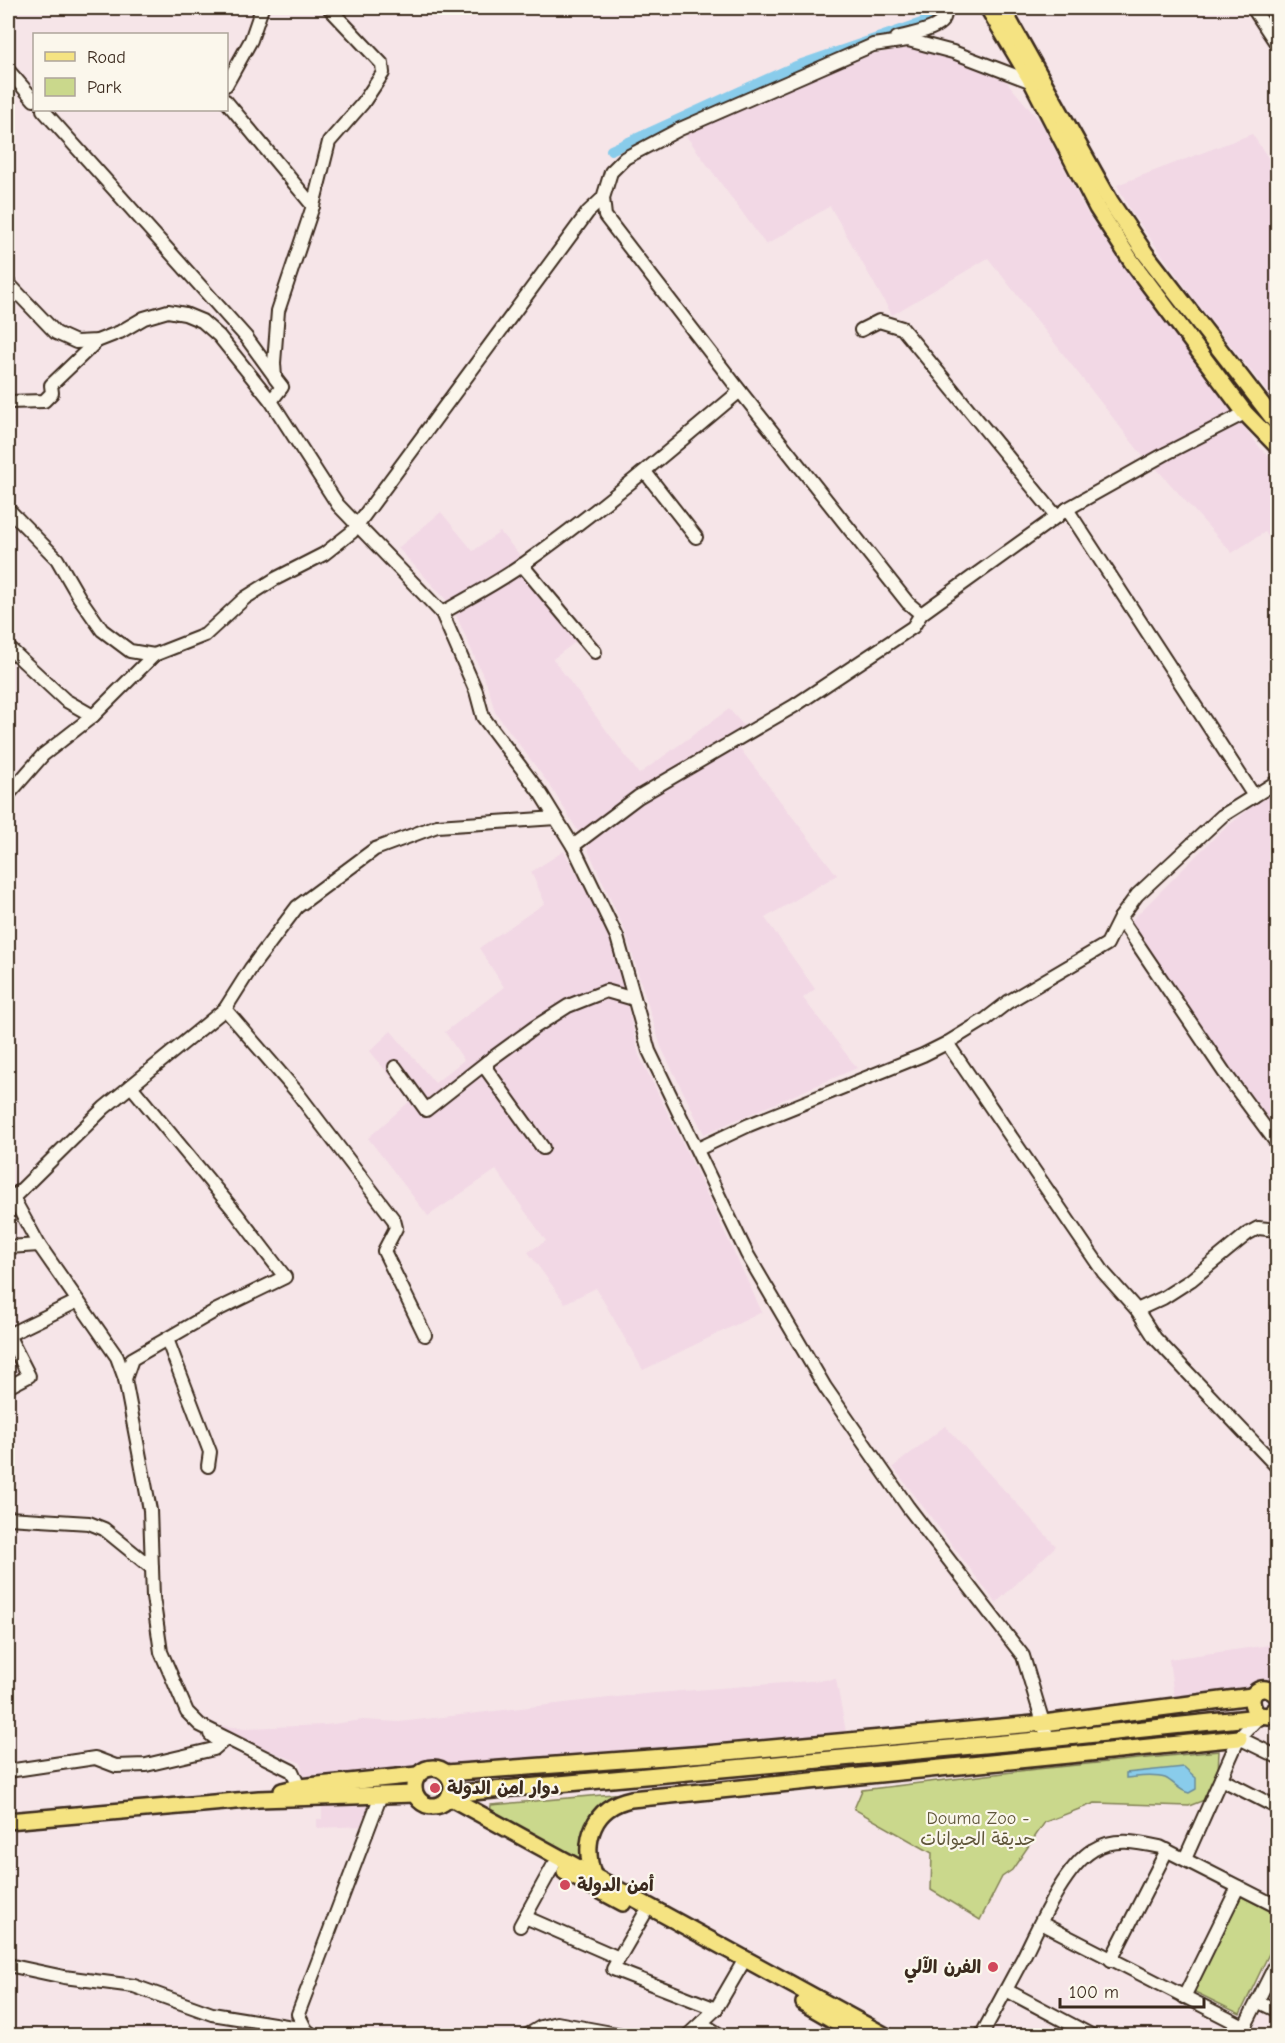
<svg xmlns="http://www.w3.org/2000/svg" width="1285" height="2043" font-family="'Comic Neue','Playpen Sans Arabic',sans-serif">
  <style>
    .built { fill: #f2d8e5 }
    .green { fill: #cad88c; stroke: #828155; stroke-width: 1.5 }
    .water { fill: #89cceb; stroke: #6a8b99; stroke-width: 1.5 }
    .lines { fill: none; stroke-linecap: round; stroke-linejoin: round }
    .canal { stroke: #89cceb; stroke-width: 10 }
    .minor-casing { stroke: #3b2a1e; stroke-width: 16 }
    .major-casing { stroke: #3b2a1e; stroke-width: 20 }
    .minor { stroke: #fbf7ec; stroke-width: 12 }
    .major { stroke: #f5e382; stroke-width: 15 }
    .poi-dot { fill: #d1495b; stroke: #fbf7ec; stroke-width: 2 }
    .labels { text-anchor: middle; stroke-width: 4.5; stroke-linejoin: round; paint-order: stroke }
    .poi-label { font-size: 18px; font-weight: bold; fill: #3b2a1e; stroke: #fbf7ec; text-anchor: start }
    .park-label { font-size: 18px; fill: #5f563a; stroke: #fbf7ec }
  </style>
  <rect width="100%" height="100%" fill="#f6e5e8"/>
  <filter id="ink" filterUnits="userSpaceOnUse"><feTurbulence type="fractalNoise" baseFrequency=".0167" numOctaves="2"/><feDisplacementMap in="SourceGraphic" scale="12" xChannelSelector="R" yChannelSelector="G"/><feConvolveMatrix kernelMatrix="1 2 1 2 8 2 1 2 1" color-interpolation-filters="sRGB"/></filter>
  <g filter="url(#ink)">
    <g class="built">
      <path d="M 909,48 L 953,56 L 1006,81 L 1042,124 L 1087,213 L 1123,266 L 1261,449 L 1277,462 L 1277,549 L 1265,532 L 1232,553 L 1155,467 L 1142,455 L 988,258 L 892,315 L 830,206 L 766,245 L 684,133 L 872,54 Z"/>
      <path d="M 1252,134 L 1277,171 L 1277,404 L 1194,299 L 1131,212 L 1117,185 Z"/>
      <path d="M 441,512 L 473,551 L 500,532 L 587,633 L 553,659 L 639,774 L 729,709 L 744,726 L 738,746 L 837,875 L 765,918 L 815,989 L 803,998 L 857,1068 L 704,1134 L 661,1047 L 625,931 L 584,841 L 551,787 L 495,712 L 488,687 L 452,606 L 398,548 Z"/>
      <path d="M 1277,786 L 1277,1141 L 1130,922 L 1217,835 Z"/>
      <path d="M 564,851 L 612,937 L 639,1055 L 688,1154 L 762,1312 L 643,1370 L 596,1288 L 565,1303 L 528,1252 L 546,1241 L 496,1170 L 428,1216 L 368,1138 L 410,1101 L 370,1051 L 391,1031 L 435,1083 L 464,1060 L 445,1032 L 504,987 L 479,948 L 545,903 L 531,872 Z"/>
      <path d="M 945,1426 L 1056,1546 L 996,1603 L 893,1467 Z"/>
      <path d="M 1277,1644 L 1277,1685 L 1174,1697 L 1169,1659 Z"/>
      <path d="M 836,1679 L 846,1732 L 302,1777 L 301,1763 L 203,1724 L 245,1728 L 325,1725 L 363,1720 L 399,1722 L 644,1694 Z"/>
      <path d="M 369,1805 L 369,1817 L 363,1817 L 363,1826 L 317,1828 L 317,1819 L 322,1819 L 322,1807 Z"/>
    </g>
    <g class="green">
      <path d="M 1219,1751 L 1218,1774 L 1207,1799 L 1189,1806 L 1095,1803 L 1045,1822 L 1012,1870 L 1002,1877 L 980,1920 L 931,1890 L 932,1853 L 854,1809 L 862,1790 L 1037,1769 Z"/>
      <path d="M 624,1793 L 610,1802 L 587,1867 L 490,1814 L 491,1805 Z"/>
      <path d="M 1239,1895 L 1277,1914 L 1277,1937 L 1240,2014 L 1191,1990 Z"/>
    </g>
    <path class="water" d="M 1184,1767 L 1196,1778 L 1196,1789 L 1189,1793 C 1179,1791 1174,1782 1165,1778 C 1152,1774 1138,1777 1126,1778 L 1126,1773 Z"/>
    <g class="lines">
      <path class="canal" d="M 611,150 L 796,66 L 936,18 L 937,13 L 933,8"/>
      <g class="minor-casing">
        <g id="minor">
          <path d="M 1253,8 L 1278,46"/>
          <path d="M 897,38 C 912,33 951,30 944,8"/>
          <path d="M 8,70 L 34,100"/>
          <path d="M 226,85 L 251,40 L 262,8"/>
          <path d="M 226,101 L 313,206"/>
          <path d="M 43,110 L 246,337 L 275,377"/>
          <path d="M 603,198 L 605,216 L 740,391"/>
          <path d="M 8,283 L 56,333 L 76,342 L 97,341 L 120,332 L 144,318 L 168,311 L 185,314 L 202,321 L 219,336 L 271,401 L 338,505 L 442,613 L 476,691 L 483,717 L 541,794 L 573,846 L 617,937 L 649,1051 L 747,1254 L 825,1387 L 908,1507 L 1023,1656 L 1048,1739"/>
          <path d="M 861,330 L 879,321 L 902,328 L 1057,517"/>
          <path d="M 271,401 L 282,387 L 275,378 L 274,363 L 278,311 L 313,206 L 329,142 L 363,103 L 383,73 L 382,64 L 329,8"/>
          <path d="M 8,402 L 44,401 L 52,393 L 51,385 L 97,341"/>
          <path d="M 645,472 L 696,537"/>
          <path d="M 8,509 L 57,559 L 79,597 L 102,630 L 130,651 L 154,655"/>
          <path d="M 1067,509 L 1254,796"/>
          <path d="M 522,565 L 595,652"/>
          <path d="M 442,613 C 469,597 499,582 525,563 C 600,510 670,450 740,391 L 908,603 L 921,614"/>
          <path d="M 8,647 L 65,700 L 93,716"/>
          <path d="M 8,795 L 43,755 L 93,716 L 154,655 L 205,635 L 245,598 L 275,579 L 324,554 L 352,532 L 588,212 L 603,198 L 611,172 L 625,158 L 680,129 L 873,45 L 908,40 L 953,52 L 1032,82 L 1036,81"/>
          <path d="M 573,846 L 638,797 L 794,706 L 913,627 L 921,614 L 1067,509 L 1167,453 L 1245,413"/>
          <path d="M 1120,918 L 1224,1072 L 1278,1145"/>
          <path d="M 225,1009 L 296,1091 L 394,1220 L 396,1228 L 384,1251 L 425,1335"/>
          <path d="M 947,1043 L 1104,1273 L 1137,1310 L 1155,1338 L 1278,1468"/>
          <path d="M 395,1067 L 426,1110 L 487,1062"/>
          <path d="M 543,1148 L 487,1070 L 487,1062 L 535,1027 L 568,1006 L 606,991 L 634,999"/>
          <path d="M 698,1149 L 749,1125 L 923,1055 L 947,1043 L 986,1019 L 1008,1002 L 1107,944 L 1120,918 L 1137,895 L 1222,816 L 1278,781"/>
          <path d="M 8,1192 L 13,1198 L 39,1245 L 117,1357 L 125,1379 L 150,1510 L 153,1597 L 161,1652 L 187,1712 L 200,1725 L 292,1771 L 299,1787"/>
          <path d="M 13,1198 L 104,1108 L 225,1009 L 251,968 L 297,907 L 375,849 L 437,826 L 556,818"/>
          <path d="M 8,1247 L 39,1245"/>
          <path d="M 1137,1310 L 1163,1298 L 1191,1280 L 1247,1234 L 1258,1228 L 1278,1230"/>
          <path d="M 167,1339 L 210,1452 L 208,1466"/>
          <path d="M 125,1379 L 132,1359 L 215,1311 L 285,1277 L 236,1213 L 131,1086"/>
          <path d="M 8,1387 L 29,1376 L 8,1335 L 78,1301"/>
          <path d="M 8,1518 L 89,1523 L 104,1529 L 152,1568"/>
          <path d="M 1239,1738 L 1278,1757"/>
          <path d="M 8,1771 L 95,1758 L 116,1766 L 146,1765 L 214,1749 L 221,1743 L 210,1734"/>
          <path d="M 1221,1779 L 1278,1808"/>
          <path d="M 1185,1859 L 1239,1738 L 1259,1717"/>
          <path d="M 525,1917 L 619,1958 L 644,1915"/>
          <path d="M 1041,1923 L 1244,2027"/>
          <path d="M 520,1926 L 553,1866"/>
          <path d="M 619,1958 L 613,1969 L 716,2009"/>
          <path d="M 1111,1960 L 1167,1850"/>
          <path d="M 8,1965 L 64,1977 L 134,1986 L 212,2014 L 305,2029 L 314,2036"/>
          <path d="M 1006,1990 L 1093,2036"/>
          <path d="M 1184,1997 L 1238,1887"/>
          <path d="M 1257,2001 L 1278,2011"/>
          <path d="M 701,2023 L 722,2036"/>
          <path d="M 308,2034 L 298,2014 L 381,1795"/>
          <path d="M 526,2036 L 541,2027 L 557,2023 L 628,2036"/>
          <path d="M 687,2036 L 716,2009 L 745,1959"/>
          <path d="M 981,2036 C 995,2010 1009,1984 1023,1958 C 1038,1928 1064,1867 1093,1850 C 1114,1837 1137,1842 1160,1847 L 1278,1907"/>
          <path d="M 1240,2036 L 1278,1960"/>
        </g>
      </g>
      <g class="major-casing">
        <g id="major">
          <path d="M 988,8 L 1032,82 L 1097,208 L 1132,262 L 1245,413 L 1278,447"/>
          <path d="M 1002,8 L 1110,201 L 1145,253 L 1278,425"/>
          <path d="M 1278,1698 C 1267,1679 1239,1692 1259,1717 L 1259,1715 L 1269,1716 L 1278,1707"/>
          <circle cx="433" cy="1787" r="19"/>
          <path d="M 446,1773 L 705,1754 L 1044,1723 L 1252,1696"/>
          <path d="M 282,1791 L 299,1787 L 417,1775"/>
          <path d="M 450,1794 L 1048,1739 L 1259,1717"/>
          <path d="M 449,1797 L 886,2036"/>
          <path d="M 8,1821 L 259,1799 L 415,1794"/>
          <path d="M 565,1872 L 623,1903"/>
          <path d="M 593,1875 C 582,1840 593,1807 631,1799 L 1239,1738"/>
          <path d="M 804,2003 L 861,2036"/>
        </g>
      </g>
      <use href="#minor" class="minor"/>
      <use href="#major" class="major"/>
    </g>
  </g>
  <g class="poi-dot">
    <circle cx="435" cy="1788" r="6"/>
    <circle cx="565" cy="1885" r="6"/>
    <circle cx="993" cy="1967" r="6"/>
  </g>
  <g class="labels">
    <g class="poi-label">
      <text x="447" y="1794">دوار امن الدولة</text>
      <text x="577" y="1891">أمن الدولة</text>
      <text x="981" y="1973" text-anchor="end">الفرن الآلي</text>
    </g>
    <g class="park-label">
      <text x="978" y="1824">Douma Zoo -<tspan x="978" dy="21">حديقة الحيوانات</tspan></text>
    </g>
  </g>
  <rect width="1285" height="2043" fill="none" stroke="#fbf7ec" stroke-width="30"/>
  <rect x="15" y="15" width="1255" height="2013" fill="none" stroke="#3b2a1e" stroke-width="2" filter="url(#ink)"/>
  <rect x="33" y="33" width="195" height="78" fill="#fbf7ec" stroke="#aea59a" stroke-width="1.5"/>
  <rect x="45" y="52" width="30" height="9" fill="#f5e382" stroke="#aea59a" stroke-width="1.5"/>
  <text x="87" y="63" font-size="18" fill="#3b2a1e">Road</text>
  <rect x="45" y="78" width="30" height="18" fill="#cad88c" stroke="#aea59a" stroke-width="1.5"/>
  <text x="87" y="93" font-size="18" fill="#3b2a1e">Park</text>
  <path d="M1060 1998v9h144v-9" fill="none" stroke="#3b2a1e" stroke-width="3"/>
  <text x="1069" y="1998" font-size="18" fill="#3b2a1e" stroke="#fbf7ec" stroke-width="4.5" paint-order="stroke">100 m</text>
</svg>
